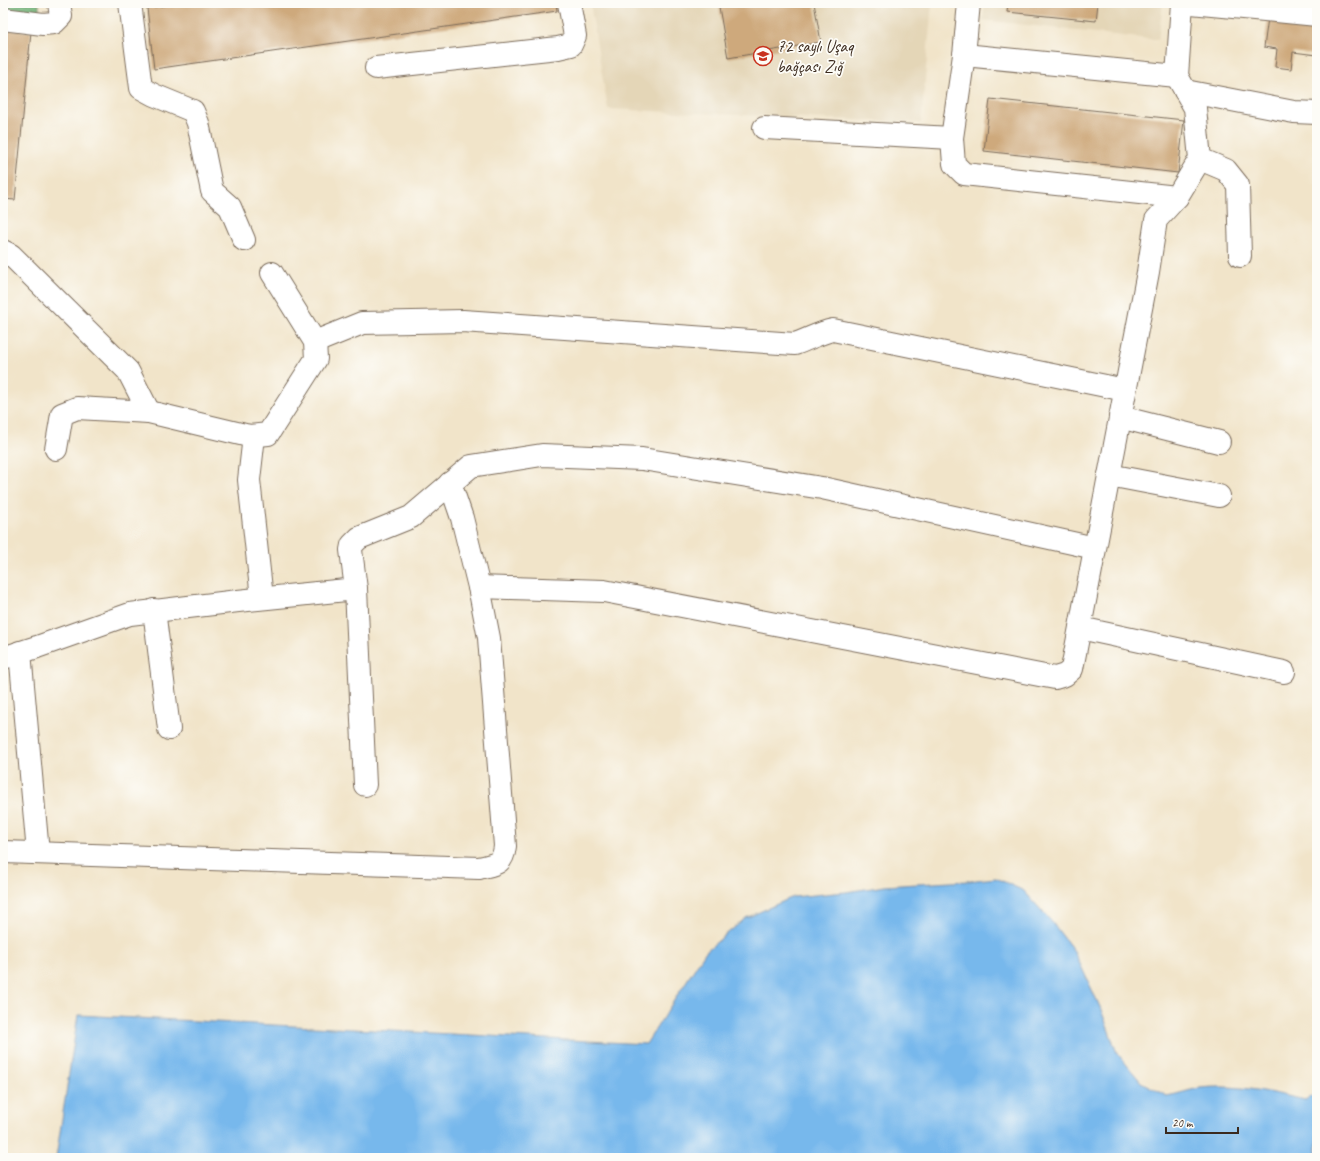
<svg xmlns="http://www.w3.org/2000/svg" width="1320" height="1161" font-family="Caveat,sans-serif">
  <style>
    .built { fill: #e4d6b7 }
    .forest { fill: #6eb074; stroke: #546d49 }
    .water { fill: #77b8ec; stroke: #597185 }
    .building { fill: #cea97c }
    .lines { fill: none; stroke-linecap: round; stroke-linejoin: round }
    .minor-casing { stroke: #7b6b5a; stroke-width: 24 }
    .minor { stroke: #fff; stroke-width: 22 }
    .labels { text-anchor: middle; stroke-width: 3.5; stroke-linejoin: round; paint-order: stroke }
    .poi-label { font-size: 17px; fill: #3b2a1e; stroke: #fdfcf7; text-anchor: start }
  </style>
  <rect width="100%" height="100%" fill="#fdfcf7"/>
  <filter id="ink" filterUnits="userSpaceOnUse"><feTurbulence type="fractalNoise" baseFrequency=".025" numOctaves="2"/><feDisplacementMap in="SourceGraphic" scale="8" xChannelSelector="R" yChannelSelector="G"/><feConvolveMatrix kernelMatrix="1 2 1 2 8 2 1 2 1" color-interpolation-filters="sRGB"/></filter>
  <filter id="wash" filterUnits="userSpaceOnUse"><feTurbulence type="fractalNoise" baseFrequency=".012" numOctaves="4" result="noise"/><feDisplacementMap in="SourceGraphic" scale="16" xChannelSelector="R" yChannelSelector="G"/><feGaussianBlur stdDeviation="0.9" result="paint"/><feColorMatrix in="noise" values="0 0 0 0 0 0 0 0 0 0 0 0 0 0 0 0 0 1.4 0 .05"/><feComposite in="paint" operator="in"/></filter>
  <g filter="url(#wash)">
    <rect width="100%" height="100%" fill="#f1e4c9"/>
    <g class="built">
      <path d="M 590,3 L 932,3 L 921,123 L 608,109 Z"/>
      <path d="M 985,3 L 1163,3 L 1158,40 L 983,20 Z"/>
    </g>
    <path class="forest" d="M 3,3 L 39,3 L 39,13 L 3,10 Z"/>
    <path class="water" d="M 996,878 L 1024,891 L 1051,921 L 1074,951 L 1100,1007 L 1117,1053 L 1141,1082 L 1167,1096 C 1178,1094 1189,1090 1200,1088 C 1236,1084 1270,1092 1305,1100 L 1317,1093 L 1317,1158 L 56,1158 L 78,1015 L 646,1044 L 706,951 L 746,918 L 793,897 L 846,892 L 885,886 L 967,881 Z"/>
    <g id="blocks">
      <g class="building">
        <path d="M 184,3 L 556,3 L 557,11 L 154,69 L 147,8 Z"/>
        <path d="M 739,3 L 814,3 L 821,42 L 728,58 L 719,7 Z"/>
        <path d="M 1008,3 L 1098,3 L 1096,21 L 1007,12 Z"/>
        <path d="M 1268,18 L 1317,25 L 1317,55 L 1293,52 L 1291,69 L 1275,67 L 1277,49 L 1264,47 Z"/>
        <path d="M 3,29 L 31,32 L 15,200 L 3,199 Z"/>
        <path d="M 990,99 L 1184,120 L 1178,173 L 984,151 Z"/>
      </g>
    </g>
  </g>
  <g filter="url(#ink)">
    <use href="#blocks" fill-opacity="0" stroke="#7b6b5a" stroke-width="1"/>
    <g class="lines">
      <g class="minor-casing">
        <g id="minor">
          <path d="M 130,3 L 141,88 L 154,95 L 193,111 L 198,123 L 212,191 L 230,207 L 244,240"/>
          <path d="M 969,3 L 964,55 L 952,138 L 954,164 L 964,174 L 1177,197"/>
          <path d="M 1182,3 L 1177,76 L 1195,108 L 1200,159 L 1226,170 L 1238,185 L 1240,256"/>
          <path d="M 1191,3 L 1317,15"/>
          <path d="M 3,19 L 43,24 L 54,23 L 61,16 L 59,3"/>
          <path d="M 964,55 L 1177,76"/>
          <path d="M 376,68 L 558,48 L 571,45 L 575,36 L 569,3"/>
          <path d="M 1185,91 L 1294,112 L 1317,113"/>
          <path d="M 764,128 L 952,138"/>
          <path d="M 3,251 L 11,255 L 128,371 L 149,412"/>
          <path d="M 315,342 L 362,323 L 463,321 L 795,344 C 809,339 819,333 833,330 L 1125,390"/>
          <path d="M 1120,417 L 1219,442"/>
          <path d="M 254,436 L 249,480 L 262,598"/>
          <path d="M 56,449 L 62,414 L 77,408 L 149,412 L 249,436 L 268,434 L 316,359 L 315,342 L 272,273"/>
          <path d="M 1109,475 L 1219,496"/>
          <path d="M 479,587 L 604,591 L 1055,678 L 1065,675 L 1072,669 L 1148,272 L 1156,220 L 1177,197 L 1200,159"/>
          <path d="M 356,589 L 351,550 L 352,545 L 359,538 L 411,517 L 471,466 L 542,455 L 642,459 L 822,488 L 1095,548"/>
          <path d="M 154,610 L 169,729"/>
          <path d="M 1080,628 L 1284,672"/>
          <path d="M 20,652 L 38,853"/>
          <path d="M 3,658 L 37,647 L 130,614 L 238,601 L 356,589 L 365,785"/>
          <path d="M 3,852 L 479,868 C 495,864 503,865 505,846 L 489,638 L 479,587 L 462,518 L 450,483"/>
        </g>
      </g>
      <use href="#minor" class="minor"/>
    </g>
  </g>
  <defs>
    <g id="school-ring" transform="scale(1)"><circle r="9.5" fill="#fdfcf7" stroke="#c8321e" stroke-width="1.5"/><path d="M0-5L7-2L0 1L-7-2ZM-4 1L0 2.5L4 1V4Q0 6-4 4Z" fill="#c8321e"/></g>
  </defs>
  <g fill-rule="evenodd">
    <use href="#school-ring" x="763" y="56"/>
  </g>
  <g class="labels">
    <g class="poi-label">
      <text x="777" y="52">72 saylı Uşaq<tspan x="777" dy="20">bağçası Zığ</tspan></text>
    </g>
  </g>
  <rect width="1320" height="1161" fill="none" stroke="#fdfcf7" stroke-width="16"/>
  <path d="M1166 1127v6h72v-6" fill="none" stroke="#3b2a1e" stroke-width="2"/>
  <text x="1172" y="1127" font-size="12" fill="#3b2a1e" stroke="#fdfcf7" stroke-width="3" paint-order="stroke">20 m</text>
</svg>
